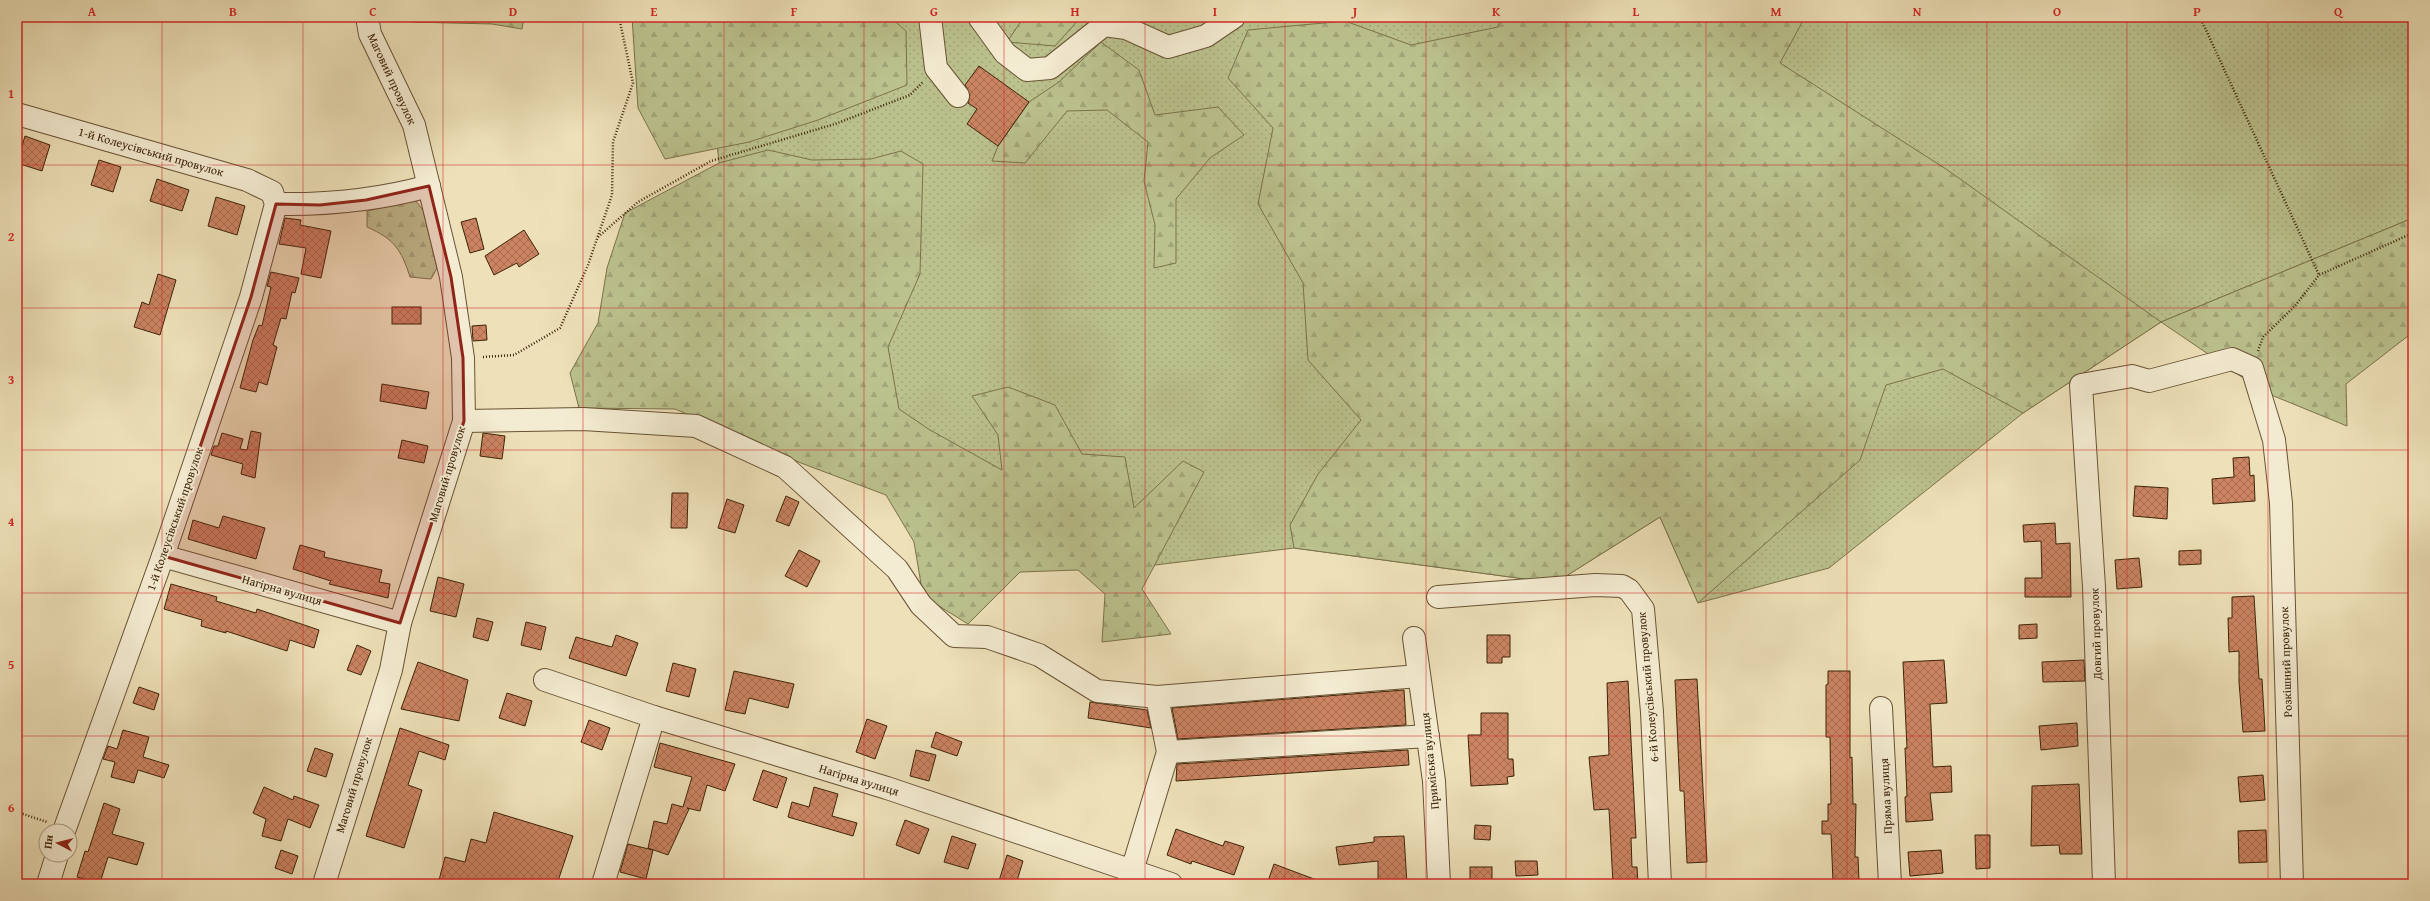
<svg xmlns="http://www.w3.org/2000/svg" width="2430" height="901" font-family="'Gentium Book Plus',serif">
  <style>
    .grass { fill: url(#grass-dots); stroke: #7c724a }
    .forest { fill: url(#forest-firs); stroke: #7c724a }
    .building { fill: url(#building-cross-hatch); stroke: #3d2307 }
    .lines { fill: none; stroke-linecap: round; stroke-linejoin: round }
    .minor-casing { stroke: #695234; stroke-width: 24 }
    .path { stroke: #3d2307; stroke-width: 2.5; stroke-dasharray: 1 2; stroke-linecap: butt }
    .minor { stroke: #f4ecd2; stroke-width: 22 }
    .marked { fill: #8f2418; fill-opacity: 0.2; stroke: #8f2418; stroke-width: 3; stroke-linejoin: round }
    .grid { fill: none; stroke: #d62828; stroke-width: 1; stroke-opacity: 0.55 }
    .labels { text-anchor: middle; stroke-width: 4; stroke-linejoin: round; paint-order: stroke }
    .street-label { font-size: 12px; fill: #3d2307; stroke: #f4ecd2 }
    .neatline { fill: none; stroke: #d62828; stroke-width: 1.5 }
    .grid-label { font-size: 13px; text-anchor: middle; font-weight: bold; fill: #d62828 }
  </style>
  <defs>
    <pattern id="grass-dots" width="8" height="8" patternUnits="userSpaceOnUse"><rect width="8" height="8" fill="#bbc28e"/><path d="M2 2h.1M6 6h.1" fill="none" stroke="#a2a679" stroke-width="1.8" stroke-linecap="round"/></pattern>
    <pattern id="forest-firs" width="22" height="20" patternUnits="userSpaceOnUse"><rect width="22" height="20" fill="#bbc28e"/><path d="M5 1l3.5 6h-7zM16 11l3.5 6h-7z" fill="#a2a679"/></pattern>
    <pattern id="building-cross-hatch" width="8" height="8" patternUnits="userSpaceOnUse"><rect width="8" height="8" fill="#cc8462"/><path d="M0 0l8 8M0 8l8-8" fill="none" stroke="#a76c4f"/></pattern>
  </defs>
  <rect width="100%" height="100%" fill="#eee1b9"/>
  <filter id="stains"><feTurbulence type="fractalNoise" baseFrequency=".005" numOctaves="4"/><feColorMatrix values="0 0 0 0 .2 0 0 0 0 .09 0 0 0 0 .02 0 0 0 .5 -.17"/></filter>
  <radialGradient id="worn" r=".72"><stop offset=".6" stop-color="#630" stop-opacity="0"/><stop offset="1" stop-color="#630" stop-opacity=".3"/></radialGradient>
  <path class="grass" d="M 702,17 L 2413,17 L 2413,218 L 2161,322 L 2023,413 L 1829,568 L 1698,603 L 1660,517 L 1555,583 L 1294,548 L 1139,567 L 747,399 Z"/>
  <g class="forest">
    <path d="M 407,17 L 524,17 L 522,29 L 492,24 L 411,22 Z"/>
    <path d="M 632,17 L 890,17 L 906,31 L 907,85 L 818,120 L 749,142 L 665,159 L 638,108 Z"/>
    <path d="M 1024,17 L 1081,17 L 1055,46 L 1007,42 Z"/>
    <path d="M 1501,17 L 1805,17 L 1780,63 L 1946,169 L 2161,322 L 2413,218 L 2413,332 L 2346,384 L 2347,426 L 2264,392 L 2161,322 L 2023,413 L 1943,369 L 1886,385 L 1860,460 L 1698,603 L 1660,517 L 1555,583 L 1294,548 L 1290,525 L 1318,474 L 1361,420 L 1308,360 L 1303,283 L 1258,204 L 1273,128 L 1228,78 L 1248,30 L 1345,21 L 1411,45 L 1498,27 Z"/>
    <path d="M 1101,42 L 1139,70 L 1155,115 L 1218,107 L 1244,135 L 1210,158 L 1176,199 L 1176,263 L 1154,268 L 1155,225 L 1144,181 L 1148,142 L 1107,110 L 1067,111 L 1025,163 L 992,161 L 998,146 L 1029,102 L 1059,82 Z"/>
    <path d="M 768,150 L 812,160 L 871,159 L 901,151 L 923,164 L 920,274 L 888,347 L 899,409 L 930,430 L 1002,470 L 998,435 L 972,396 L 1008,387 L 1055,405 L 1082,454 L 1125,457 L 1134,508 L 1183,461 L 1204,472 L 1142,589 L 1171,634 L 1102,642 L 1105,594 L 1078,570 L 1020,572 L 968,624 L 923,596 L 914,542 L 886,495 L 801,463 L 675,409 L 579,408 L 570,373 L 598,323 L 607,268 L 625,213 L 719,163 Z"/>
    <path d="M 415,200 L 423,210 L 437,268 L 431,279 L 410,277 C 401,249 394,239 367,227 L 367,211 Z"/>
  </g>
  <g class="building">
    <path d="M 979,66 L 1029,102 L 998,146 L 967,124 L 977,109 L 968,103 L 970,95 L 965,85 Z"/>
    <path d="M 25,136 L 50,145 L 42,171 L 17,163 Z"/>
    <path d="M 99,160 L 121,167 L 113,192 L 91,185 Z"/>
    <path d="M 157,179 L 189,190 L 182,211 L 150,201 Z"/>
    <path d="M 216,197 L 245,206 L 237,235 L 208,226 Z"/>
    <path d="M 285,218 L 301,220 L 300,225 L 331,231 L 321,278 L 301,274 L 306,248 L 279,244 Z"/>
    <path d="M 476,218 L 484,249 L 470,253 L 461,222 Z"/>
    <path d="M 524,230 L 539,254 L 519,267 L 517,263 L 494,275 L 485,256 Z"/>
    <path d="M 271,272 L 299,278 L 295,293 L 292,292 L 286,319 L 281,318 L 273,345 L 277,347 L 267,385 L 259,382 L 256,392 L 240,388 L 253,340 L 259,325 L 262,326 L 271,287 L 267,286 Z"/>
    <path d="M 158,274 L 176,280 L 160,335 L 134,327 L 142,302 L 149,305 Z"/>
    <rect x="392" y="307" width="29" height="17"/>
    <path d="M 486,325 L 487,340 L 473,341 L 472,326 Z"/>
    <path d="M 382,384 L 429,392 L 426,409 L 380,401 Z"/>
    <path d="M 251,431 L 261,433 L 255,478 L 241,474 L 243,464 L 211,455 L 214,446 L 218,446 L 222,433 L 243,439 L 240,449 L 247,450 Z"/>
    <path d="M 483,433 L 505,436 L 502,459 L 480,456 Z"/>
    <path d="M 402,440 L 428,446 L 424,463 L 398,458 Z"/>
    <path d="M 2249,457 L 2250,476 L 2254,475 L 2255,501 L 2213,504 L 2212,479 L 2234,477 L 2233,458 Z"/>
    <path d="M 2135,486 L 2168,488 L 2167,519 L 2133,516 Z"/>
    <path d="M 672,493 L 688,493 L 687,528 L 671,528 Z"/>
    <path d="M 786,496 L 799,502 L 789,526 L 776,521 Z"/>
    <path d="M 727,499 L 744,505 L 735,533 L 718,528 Z"/>
    <path d="M 223,516 L 265,528 L 256,559 L 188,539 L 193,520 L 219,528 Z"/>
    <path d="M 2055,523 L 2056,544 L 2070,543 L 2071,597 L 2025,597 L 2025,578 L 2042,578 L 2041,541 L 2024,542 L 2023,525 Z"/>
    <path d="M 300,545 L 325,552 L 324,557 L 382,570 L 379,582 L 390,584 L 388,598 L 329,584 L 331,581 L 293,569 Z"/>
    <path d="M 799,550 L 820,561 L 807,587 L 785,576 Z"/>
    <path d="M 2201,550 L 2201,564 L 2179,565 L 2179,551 Z"/>
    <path d="M 2139,558 L 2142,587 L 2117,589 L 2115,560 Z"/>
    <path d="M 438,577 L 464,584 L 456,617 L 430,611 Z"/>
    <path d="M 171,584 L 217,597 L 216,601 L 256,613 L 257,609 L 319,630 L 314,648 L 290,640 L 287,651 L 226,631 L 226,633 L 201,626 L 202,620 L 164,609 Z"/>
    <path d="M 2254,596 L 2259,679 L 2262,679 L 2265,731 L 2243,732 L 2239,682 L 2239,651 L 2229,652 L 2228,618 L 2232,618 L 2232,597 Z"/>
    <path d="M 477,618 L 493,622 L 488,641 L 473,637 Z"/>
    <path d="M 526,622 L 546,627 L 541,650 L 521,645 Z"/>
    <path d="M 2037,624 L 2037,638 L 2019,639 L 2019,625 Z"/>
    <path d="M 616,635 L 638,643 L 626,676 L 569,658 L 576,637 L 612,647 Z"/>
    <path d="M 1487,635 L 1510,635 L 1510,657 L 1502,657 L 1502,663 L 1487,663 Z"/>
    <path d="M 357,645 L 371,651 L 361,675 L 347,670 Z"/>
    <path d="M 1944,660 L 1947,703 L 1930,704 L 1933,767 L 1951,766 L 1952,792 L 1930,793 L 1933,820 L 1906,822 L 1905,797 L 1907,796 L 1905,748 L 1907,748 L 1903,662 Z"/>
    <path d="M 2084,660 L 2085,681 L 2043,682 L 2042,662 Z"/>
    <path d="M 418,662 L 468,680 L 459,721 L 401,709 Z"/>
    <path d="M 673,663 L 696,669 L 689,697 L 666,691 Z"/>
    <path d="M 734,671 L 794,684 L 788,708 L 749,698 L 745,714 L 725,710 Z"/>
    <path d="M 1828,671 L 1850,671 L 1850,758 L 1852,757 L 1853,804 L 1856,804 L 1855,857 L 1858,857 L 1859,881 L 1833,882 L 1831,834 L 1822,834 L 1822,821 L 1828,821 L 1828,804 L 1831,804 L 1830,737 L 1826,737 L 1826,685 L 1828,684 Z"/>
    <path d="M 1697,679 L 1707,862 L 1687,863 L 1684,791 L 1680,791 L 1675,680 Z"/>
    <path d="M 1628,681 L 1636,838 L 1631,838 L 1632,867 L 1637,867 L 1638,884 L 1613,884 L 1609,809 L 1594,810 L 1589,757 L 1609,755 L 1607,683 Z"/>
    <path d="M 139,687 L 159,694 L 154,710 L 133,703 Z"/>
    <path d="M 1404,690 L 1406,725 L 1178,739 L 1172,708 Z"/>
    <path d="M 507,693 L 532,701 L 525,726 L 499,718 Z"/>
    <path d="M 1090,702 L 1147,710 L 1151,728 L 1088,718 Z"/>
    <path d="M 1481,713 L 1508,713 L 1508,759 L 1513,759 L 1514,776 L 1507,777 L 1508,784 L 1471,786 L 1468,735 L 1481,735 Z"/>
    <path d="M 867,719 L 887,726 L 875,759 L 856,752 Z"/>
    <path d="M 589,720 L 610,728 L 602,750 L 581,742 Z"/>
    <path d="M 2077,723 L 2078,746 L 2041,750 L 2039,726 Z"/>
    <path d="M 400,728 L 449,745 L 445,760 L 419,751 L 408,785 L 422,790 L 404,848 L 366,836 Z"/>
    <path d="M 123,730 L 149,737 L 143,757 L 169,765 L 164,778 L 138,770 L 134,783 L 111,777 L 115,762 L 103,759 L 108,746 L 117,749 Z"/>
    <path d="M 936,732 L 962,742 L 957,756 L 931,747 Z"/>
    <path d="M 660,743 L 735,764 L 725,791 L 707,785 L 700,811 L 687,808 L 689,809 L 668,855 L 648,848 L 654,821 L 667,824 L 672,804 L 683,807 L 692,777 L 654,767 Z"/>
    <path d="M 315,748 L 333,754 L 326,777 L 307,771 Z"/>
    <path d="M 916,750 L 936,755 L 929,781 L 910,776 Z"/>
    <path d="M 1408,750 L 1409,765 L 1176,781 L 1177,764 Z"/>
    <path d="M 763,770 L 787,778 L 777,808 L 753,800 Z"/>
    <path d="M 2263,775 L 2265,800 L 2240,802 L 2238,777 Z"/>
    <path d="M 2079,784 L 2082,854 L 2060,854 L 2059,845 L 2031,846 L 2032,786 Z"/>
    <path d="M 264,787 L 293,800 L 294,796 L 319,805 L 310,828 L 288,819 L 281,841 L 262,836 L 266,819 L 253,813 Z"/>
    <path d="M 814,787 L 838,794 L 832,816 L 857,823 L 853,836 L 788,817 L 792,802 L 809,807 Z"/>
    <path d="M 104,803 L 120,809 L 112,834 L 144,843 L 137,865 L 108,857 L 100,883 L 77,877 L 85,851 L 88,852 Z"/>
    <path d="M 494,812 L 573,836 L 557,884 L 438,884 L 445,857 L 465,862 L 471,839 L 486,843 Z"/>
    <path d="M 905,820 L 929,829 L 919,854 L 896,845 Z"/>
    <path d="M 1475,825 L 1491,826 L 1490,840 L 1474,839 Z"/>
    <path d="M 1176,829 L 1223,846 L 1225,841 L 1244,847 L 1234,875 L 1192,861 L 1191,864 L 1167,855 Z"/>
    <path d="M 2266,830 L 2267,862 L 2239,863 L 2238,831 Z"/>
    <path d="M 1975,835 L 1990,835 L 1990,868 L 1976,869 Z"/>
    <path d="M 952,836 L 976,844 L 968,869 L 944,862 Z"/>
    <path d="M 1404,836 L 1407,884 L 1378,884 L 1378,861 L 1339,865 L 1336,847 L 1374,842 L 1374,837 Z"/>
    <path d="M 628,844 L 653,850 L 646,879 L 620,872 Z"/>
    <path d="M 281,850 L 298,856 L 292,874 L 275,868 Z"/>
    <path d="M 1941,850 L 1943,873 L 1910,876 L 1908,852 Z"/>
    <path d="M 1007,855 L 1023,861 L 1016,884 L 998,884 Z"/>
    <path d="M 1515,861 L 1537,861 L 1538,875 L 1516,876 Z"/>
    <path d="M 1274,864 L 1322,882 L 1322,884 L 1267,884 Z"/>
    <rect x="1470" y="867" width="22" height="17"/>
  </g>
  <g class="lines">
    <g class="minor-casing">
      <g id="minor">
        <path d="M 930,17 L 936,68 L 958,96"/>
        <path d="M 979,17 L 1005,53 L 1027,70 L 1050,68 L 1104,25 L 1126,28 L 1168,47 L 1206,36 L 1234,17"/>
        <path d="M 17,114 L 247,180 L 272,192 L 276,204 L 251,297 L 163,556 L 64,831"/>
        <path d="M 276,204 C 328,205 378,200 429,186"/>
        <path d="M 464,421 L 583,419 L 696,426 L 785,467 L 897,569 L 921,605 L 954,636 L 987,637 L 1039,655 L 1097,691 L 1157,697 L 1168,752 L 1128,884"/>
        <path d="M 163,556 L 400,623"/>
        <path d="M 1438,597 L 1595,585 L 1622,586 L 1629,590 L 1643,609 L 1652,712 L 1660,884"/>
        <path d="M 1414,638 L 1434,781 L 1439,884"/>
        <path d="M 545,680 L 654,717 L 887,788 L 1171,884"/>
        <path d="M 1157,697 L 1419,676"/>
        <path d="M 1881,708 L 1890,884"/>
        <path d="M 1168,752 L 1428,736"/>
        <path d="M 48,884 L 57,855"/>
        <path d="M 324,884 L 391,670 L 400,623 L 464,421 L 463,358 L 451,277 L 414,125 L 370,34 L 367,17"/>
        <path d="M 603,884 L 654,717"/>
        <path d="M 2104,884 L 2094,587 L 2081,385 L 2132,376 L 2149,381 L 2232,359 L 2252,368 L 2274,440 L 2281,503 L 2292,884"/>
      </g>
    </g>
    <g class="path">
      <path d="M 2200,17 L 2319,275"/>
      <path d="M 598,237 L 638,202 L 711,161 L 835,124 L 910,95 L 923,82"/>
      <path d="M 2258,351 L 2263,337 L 2295,306 L 2319,275 L 2413,233"/>
      <path d="M 483,357 L 514,355 L 560,328 L 588,265 L 612,195 L 613,142 L 633,83 L 619,17"/>
      <path d="M 17,812 L 47,822"/>
    </g>
    <use href="#minor" class="minor"/>
  </g>
  <path class="marked" d="M 429,186 L 451,277 L 463,358 L 464,421 L 400,623 L 163,556 L 251,297 L 276,204 L 320,205 L 366,200 Z"/>
  <path class="grid" d="M 162,17 L 162,884M 303,17 L 303,884M 443,17 L 443,884M 583,17 L 583,884M 724,17 L 724,884M 864,17 L 864,884M 1004,17 L 1004,884M 1145,17 L 1145,884M 1285,17 L 1285,884M 1426,17 L 1426,884M 1566,17 L 1566,884M 1706,17 L 1706,884M 1847,17 L 1847,884M 1987,17 L 1987,884M 2127,17 L 2127,884M 2268,17 L 2268,884M 17,165 L 2413,165M 17,308 L 2413,308M 17,450 L 2413,450M 17,593 L 2413,593M 17,736 L 2413,736"/>
  <g class="labels">
    <g class="street-label">
      <text transform="translate(392 79) rotate(65)" y="4">Маговий провулок</text>
      <text transform="translate(151 152) rotate(16)" y="4">1-й Колеусівський провулок</text>
      <text transform="translate(447 474) rotate(-73)" y="4">Маговий провулок</text>
      <text transform="translate(175 519) rotate(-71)" y="4">1-й Колеусівський провулок</text>
      <text transform="translate(282 590) rotate(16)" y="4">Нагірна вулиця</text>
      <text transform="translate(2096 634) rotate(-92)" y="4">Довгий провулок</text>
      <text transform="translate(2286 662) rotate(-92)" y="4">Розкішний провулок</text>
      <text transform="translate(1648 687) rotate(-95)" y="4">6-й Колеусівський провулок</text>
      <text transform="translate(1430 761) rotate(-96)" y="4">Приміська вулиця</text>
      <text transform="translate(859 780) rotate(17)" y="4">Нагірна вулиця</text>
      <text transform="translate(354 785) rotate(-73)" y="4">Маговий провулок</text>
      <text transform="translate(1886 796) rotate(-93)" y="4">Пряма вулиця</text>
    </g>
  </g>
  <rect width="2430" height="901" fill="none" stroke="#eee1b9" stroke-width="44"/>
  <g transform="translate(58 843) rotate(277)"><circle r="19" fill="#f4ecd2" stroke="#ab9c81"/>
  <path d="M0-3L7 15L0 10L-7 15Z" fill="#8f2418"/>
  <text y="-6" font-size="11" font-weight="bold" text-anchor="middle" fill="#3d2307">Пн</text>
  </g>
  <rect x="22" y="22" width="2386" height="857" class="neatline"/>
  <g class="grid-label">
    <text x="92" y="16">A</text>
    <text x="233" y="16">B</text>
    <text x="373" y="16">C</text>
    <text x="513" y="16">D</text>
    <text x="654" y="16">E</text>
    <text x="794" y="16">F</text>
    <text x="934" y="16">G</text>
    <text x="1075" y="16">H</text>
    <text x="1215" y="16">I</text>
    <text x="1355" y="16">J</text>
    <text x="1496" y="16">K</text>
    <text x="1636" y="16">L</text>
    <text x="1776" y="16">M</text>
    <text x="1917" y="16">N</text>
    <text x="2057" y="16">O</text>
    <text x="2197" y="16">P</text>
    <text x="2338" y="16">Q</text>
    <text x="11" y="98">1</text>
    <text x="11" y="241">2</text>
    <text x="11" y="384">3</text>
    <text x="11" y="526">4</text>
    <text x="11" y="669">5</text>
    <text x="11" y="812">6</text>
  </g>
  <rect width="100%" height="100%" filter="url(#stains)"/>
  <rect width="100%" height="100%" fill="url(#worn)"/>
</svg>
